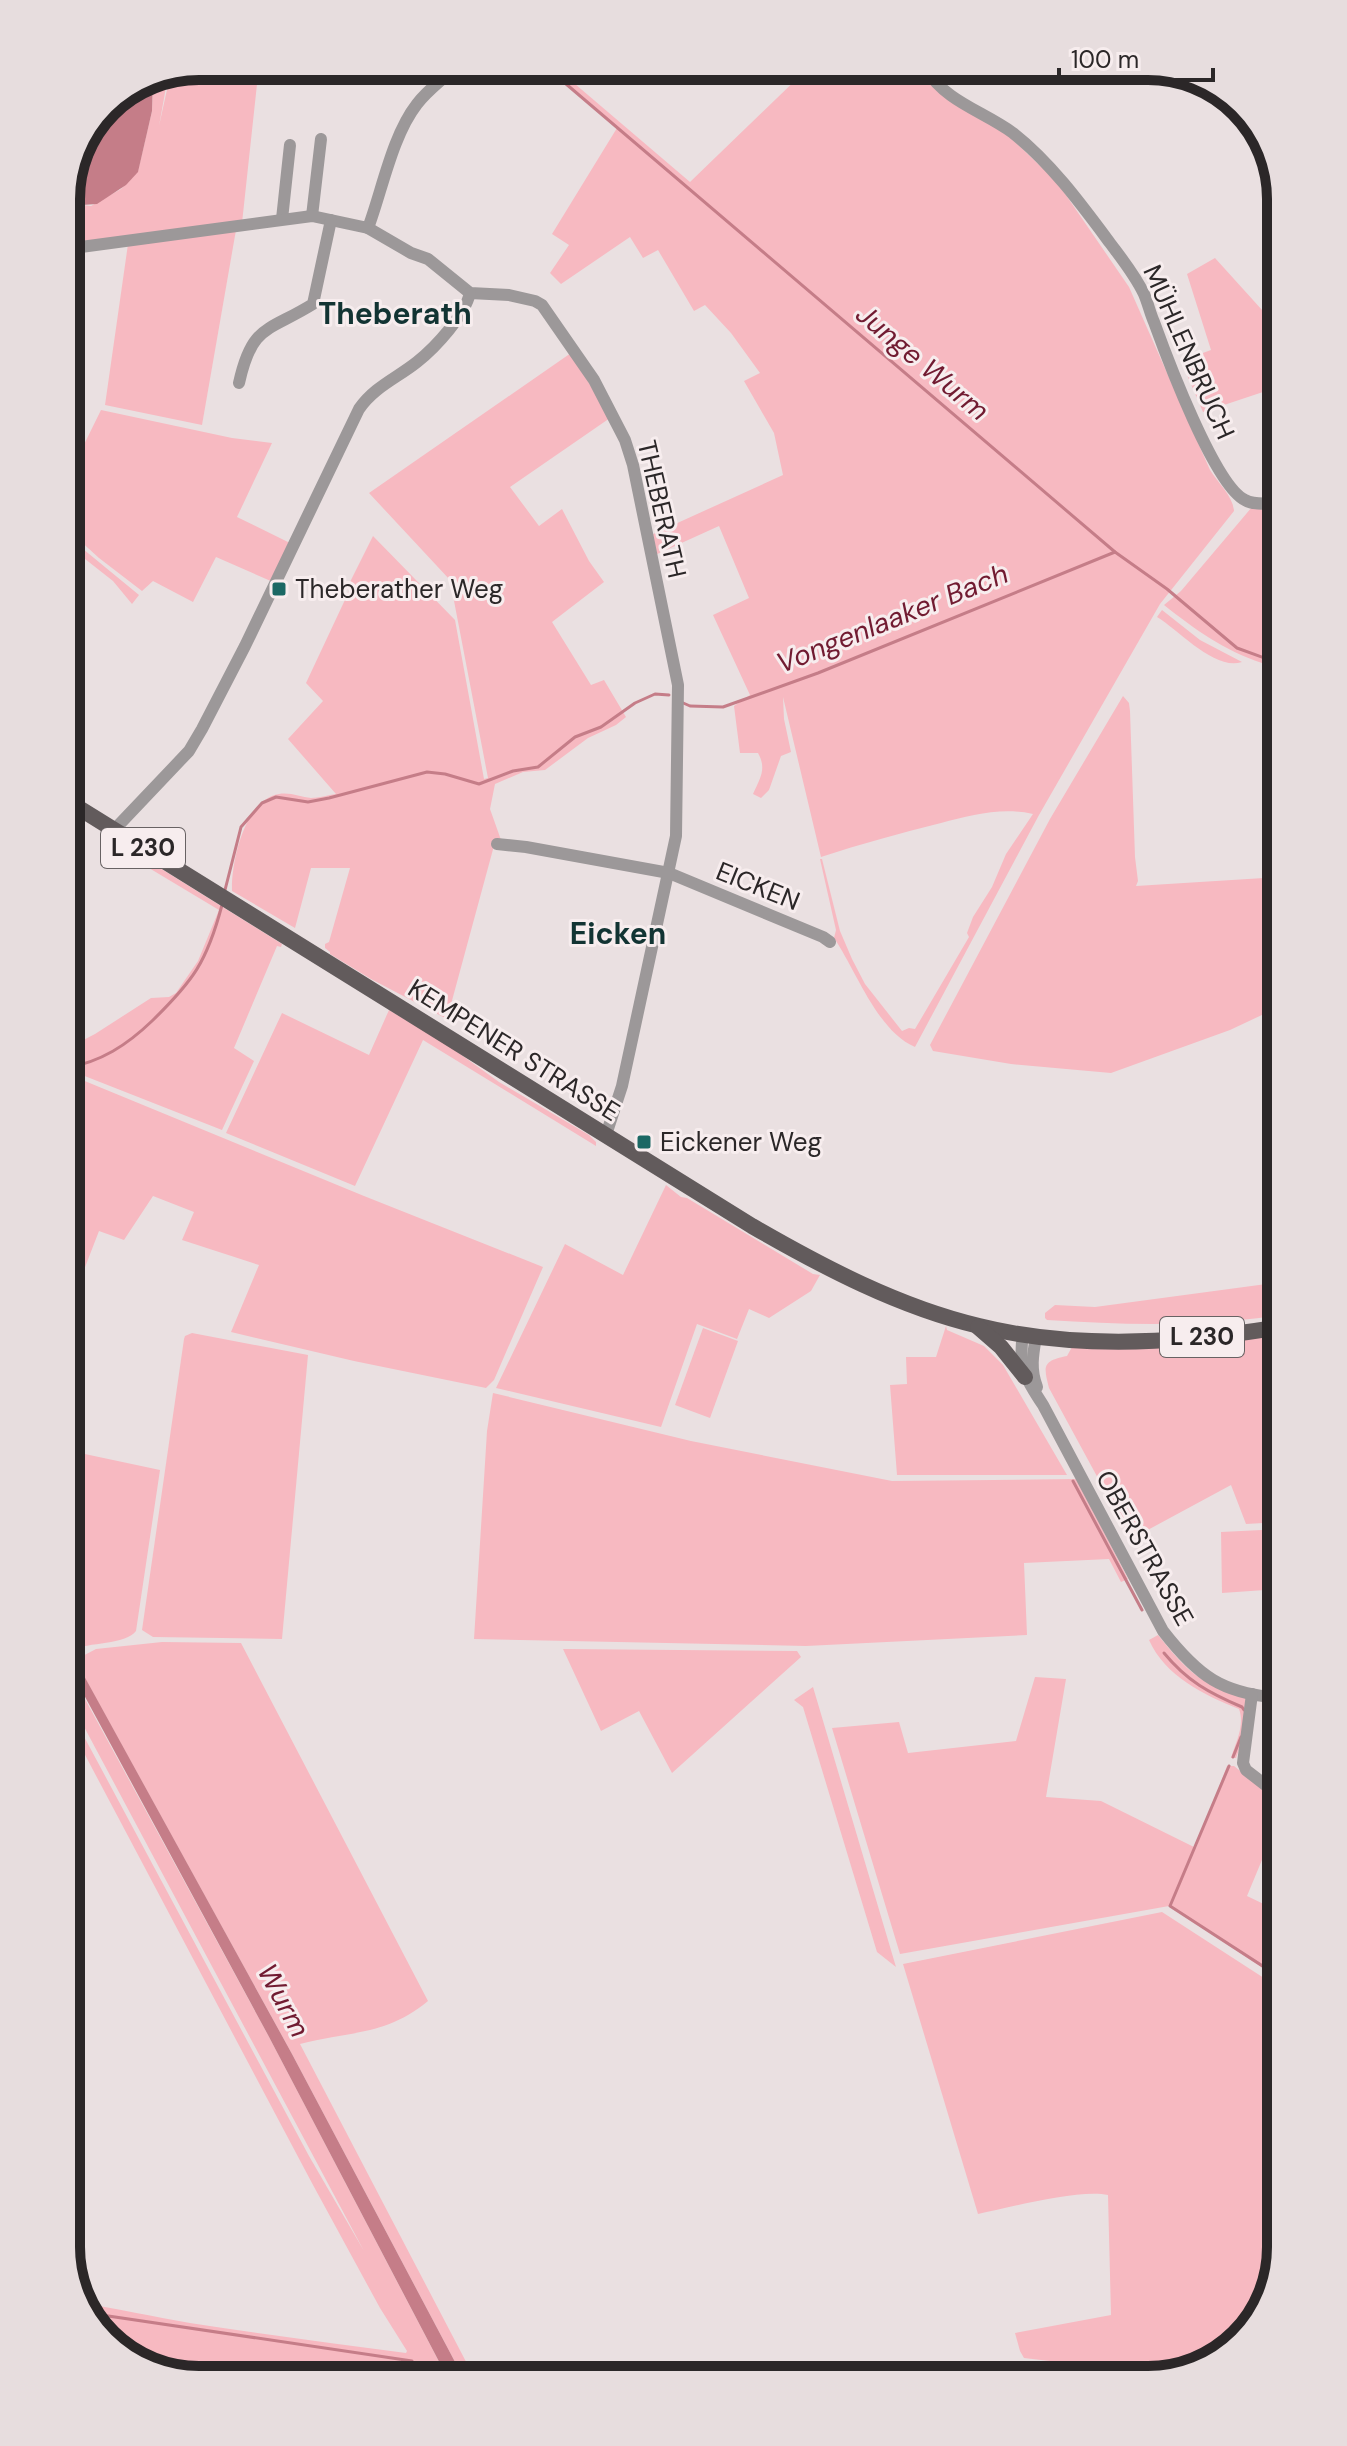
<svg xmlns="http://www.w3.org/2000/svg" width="1347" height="2446" font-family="'DM Sans',sans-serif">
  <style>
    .green { fill: #f7b9c1 }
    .water { fill: #c57d88 }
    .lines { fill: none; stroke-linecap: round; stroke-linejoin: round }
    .stream { stroke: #c57d88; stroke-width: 3 }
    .minor { stroke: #9c9899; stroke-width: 12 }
    .major { stroke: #625b5c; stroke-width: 16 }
    .poi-dot { fill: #1b6864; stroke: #f7edee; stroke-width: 3 }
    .labels { text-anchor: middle; stroke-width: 6; stroke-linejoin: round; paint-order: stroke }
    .shield { fill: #f7edee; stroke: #686263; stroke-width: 2 }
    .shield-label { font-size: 24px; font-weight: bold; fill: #2b2728 }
    .street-label { font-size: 26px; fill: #2b2728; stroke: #f7edee }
    .poi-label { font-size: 26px; fill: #2b2728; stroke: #f7edee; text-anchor: start }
    .water-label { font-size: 28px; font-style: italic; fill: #711b31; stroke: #f7edee }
    .quarter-label { font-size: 30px; font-weight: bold; fill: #123433; stroke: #f7edee }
    .rim { fill: none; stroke: #2b2728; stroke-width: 10 }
  </style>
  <rect width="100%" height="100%" fill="#eae0e1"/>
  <g class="green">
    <path d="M 921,69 L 1007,134 L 1057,182 L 1129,287 L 1210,470 C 1218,483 1233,496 1234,511 L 1160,604 L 1039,815 L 915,1047 C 877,1031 856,970 834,938 L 836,930 L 820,859 L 822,859 L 840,931 L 852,959 L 865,984 L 902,1031 L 909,1028 L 915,1029 L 969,937 L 967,933 L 973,917 L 992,887 L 1006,854 L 1033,814 C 1002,807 971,815 941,823 C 900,833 861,844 821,857 L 783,697 L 784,719 L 791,752 L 781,756 L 769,790 L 761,798 L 753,794 C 760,778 767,769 758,753 L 740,753 L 734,706 L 750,695 L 713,615 L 749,598 L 719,526 L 655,555 L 651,535 L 783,475 L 774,433 L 744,381 L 760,373 L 731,333 L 705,305 L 694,311 L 658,250 L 643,258 L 630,237 L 561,284 L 550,273 L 569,245 L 552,234 L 617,128 L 551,72 L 561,72 L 690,182 L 806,70 Z"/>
    <path d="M 258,75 L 242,223 L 66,246 L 66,206 L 74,204 L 91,206 L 121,189 L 138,171 L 152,111 L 153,76 L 168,76 L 159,126 L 170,76 Z"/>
    <path d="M 236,230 L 202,425 L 105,405 L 128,244 Z"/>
    <path d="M 1215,258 L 1281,331 L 1281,386 L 1203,412 L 1181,361 L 1211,350 L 1187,274 Z"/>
    <path d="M 571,353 L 610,418 L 510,487 L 539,526 L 562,509 L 589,561 L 604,582 L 552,622 L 591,685 L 604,680 L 626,717 L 616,725 L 588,738 L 545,770 L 523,772 L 495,784 L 490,809 L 501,840 L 495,842 L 447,1019 L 371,979 L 330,954 L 330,952 L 325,948 L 325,944 L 329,942 L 350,868 L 311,868 L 295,928 L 232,891 C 231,862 245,799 279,794 C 290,792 301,797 311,798 C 319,798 328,795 336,794 L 288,739 L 323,701 L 306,683 L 351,587 L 349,584 L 373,536 L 455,620 L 484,779 L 488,778 L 450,580 L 369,493 Z"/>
    <path d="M 101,410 L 232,438 L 272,443 L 237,517 L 290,543 L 273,582 L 216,557 L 193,602 L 153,581 L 142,591 L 99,558 L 66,528 L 66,481 Z"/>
    <path d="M 1252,507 L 1281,507 L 1281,688 L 1280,683 L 1270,684 L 1262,677 L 1262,663 C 1223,650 1196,630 1164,605 L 1181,591 Z"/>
    <path d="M 66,535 L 139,595 L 132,604 L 113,581 L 66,544 Z"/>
    <path d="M 1162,610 L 1200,640 L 1242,662 C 1215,671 1180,631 1157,617 Z"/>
    <path d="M 1123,696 L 1129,703 L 1130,711 L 1135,857 L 1138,881 L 1136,886 L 1281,877 L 1281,1006 L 1230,1030 L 1111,1073 L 1011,1064 L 933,1051 L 930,1045 L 1050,819 Z"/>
    <path d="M 110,837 L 282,944 L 281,947 L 277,946 L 234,1048 L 254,1061 L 222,1130 L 77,1073 L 75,1077 L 364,1196 L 543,1267 L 494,1380 L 486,1388 L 354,1361 L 231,1332 L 259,1265 L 182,1240 L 194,1212 L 153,1196 L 124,1240 L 99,1231 L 72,1301 L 66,1301 L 66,1049 L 95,1034 L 151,998 L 169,997 L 176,993 L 198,961 L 219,910 L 104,841 Z"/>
    <path d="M 389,1010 L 449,1046 L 499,1082 L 589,1135 L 596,1142 L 596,1146 L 423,1040 L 355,1186 L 226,1133 L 282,1013 L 369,1055 Z"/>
    <path d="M 666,1185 L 681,1197 L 687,1198 L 813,1274 L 820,1275 L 811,1291 L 769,1318 L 749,1309 L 737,1339 L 697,1324 L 661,1427 L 496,1388 L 565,1244 L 623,1275 Z"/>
    <path d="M 1281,1282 L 1281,1315 C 1203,1327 1125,1325 1047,1320 L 1045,1318 L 1045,1313 L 1055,1305 L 1095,1307 Z"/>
    <path d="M 946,1326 L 947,1330 L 984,1346 L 1003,1365 L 1067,1475 L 897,1475 L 890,1385 L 907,1384 L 906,1357 L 936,1357 Z"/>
    <path d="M 703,1328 L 738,1341 L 710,1418 L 675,1405 Z"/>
    <path d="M 192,1333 L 308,1355 L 282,1639 L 153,1637 L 142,1630 L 184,1339 L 185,1336 Z"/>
    <path d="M 1281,1333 L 1281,1522 L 1246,1524 L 1231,1485 L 1131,1539 L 1049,1388 C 1043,1365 1043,1361 1067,1356 L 1072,1347 Z"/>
    <path d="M 493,1393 L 691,1441 L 892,1481 L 1077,1479 L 1128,1579 L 1121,1582 L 1109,1559 L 1024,1563 L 1027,1635 L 806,1646 L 474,1639 L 487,1431 Z"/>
    <path d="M 66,1450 L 160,1470 L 136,1631 C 125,1645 90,1642 70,1650 L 66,1648 Z"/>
    <path d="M 1281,1529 L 1281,1589 L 1222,1593 L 1221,1532 Z"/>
    <path d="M 1158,1635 C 1186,1670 1201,1685 1245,1698 L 1247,1702 L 1243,1739 L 1236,1758 L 1231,1758 C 1236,1742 1245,1725 1239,1709 C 1204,1695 1165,1676 1149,1640 Z"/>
    <path d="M 162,1642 L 241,1643 L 428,2001 C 386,2036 349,2031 300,2044 L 474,2377 L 463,2377 L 292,2054 L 75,1660 L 96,1649 Z"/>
    <path d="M 563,1649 L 797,1651 L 801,1657 L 672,1773 L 639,1711 L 601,1731 Z"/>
    <path d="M 67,1666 L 268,2035 L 447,2377 L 190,2380 L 125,2357 L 80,2303 C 117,2308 153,2317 190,2323 C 262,2334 334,2344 406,2353 L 407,2351 L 380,2308 L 313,2185 L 66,1719 L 66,1703 L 309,2156 L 364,2251 L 66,1693 Z"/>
    <path d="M 1035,1677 L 1066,1679 L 1046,1797 L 1101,1801 L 1196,1848 L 1227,1766 L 1234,1766 L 1281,1804 L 1281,1814 L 1247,1896 L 1276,1910 L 1281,1900 L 1281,1980 L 1169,1906 L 900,1954 L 832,1728 L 899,1722 L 908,1753 L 1016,1741 Z"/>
    <path d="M 813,1687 L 896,1967 L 877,1952 L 803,1707 L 794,1700 Z"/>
    <path d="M 1162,1912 L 1281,1989 L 1281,2248 L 1259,2321 L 1200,2370 L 1126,2370 L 1024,2358 L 1020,2351 L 1015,2333 L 1111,2315 L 1108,2195 C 1079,2189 1011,2207 978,2214 L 903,1964 Z"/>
  </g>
  <g class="water">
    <path d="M 148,76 L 153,76 L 152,111 L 138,172 L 126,185 L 97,204 L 66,206 L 66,190 L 105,105 Z"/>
    <path d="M 66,1643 L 292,2054 L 463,2377 L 447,2377 L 445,2373 L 268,2035 L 77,1682 L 66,1665 Z"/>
  </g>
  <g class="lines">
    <g class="stream">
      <path d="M 552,72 L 1115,552 L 1167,589 L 1237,648 L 1281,664"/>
      <path d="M 681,702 L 690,706 L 723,707 L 818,673 L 1115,552"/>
      <path d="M 225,890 L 241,827 L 262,803 L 276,797 L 308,802 L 329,798 L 427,772 L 445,774 L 479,784 L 513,771 L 538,767 L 575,737 L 601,727 L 635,703 L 655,694 L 669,695"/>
      <path d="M 66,1068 C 101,1062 127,1045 152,1021 C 193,981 207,962 222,905"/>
      <path d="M 1073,1481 L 1142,1610"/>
      <path d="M 1164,1653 C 1187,1681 1209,1693 1242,1707 L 1244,1710"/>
      <path d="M 1233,1757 L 1241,1737"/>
      <path d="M 1229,1766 L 1170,1906 L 1281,1978"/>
      <path d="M 88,2313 L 412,2361"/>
    </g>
    <g class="minor">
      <path d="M 926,69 C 946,102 983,111 1013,133 C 1051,163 1081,204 1110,243 C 1122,259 1135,275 1144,294 C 1148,303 1150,313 1154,322 C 1167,358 1215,486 1245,500 C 1255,506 1270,503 1281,503"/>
      <path d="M 312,216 L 321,139"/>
      <path d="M 282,219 L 290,145"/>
      <path d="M 368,228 L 411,253 L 428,259 L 470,293 L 509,295 L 535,301 L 542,305 L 594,380 L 625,440 L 633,465 L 678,685 L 676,836 L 622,1086 L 606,1135"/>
      <path d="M 66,249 L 312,216 L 368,228 C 382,191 392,136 417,104 C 426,92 438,83 449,73"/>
      <path d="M 239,383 C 252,324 268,332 313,304 L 331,220"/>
      <path d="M 114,830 L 189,751 L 202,729 L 245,646 L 359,409 C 374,387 397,378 417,362 C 436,347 465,315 470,293"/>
      <path d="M 497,844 L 526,847 L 669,873 L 823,937 L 830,942"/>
      <path d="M 1023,1334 C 1018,1367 1025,1378 1043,1405 L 1163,1631 C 1198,1676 1222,1694 1281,1698"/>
      <path d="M 1036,1337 C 1033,1354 1030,1369 1037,1387"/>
      <path d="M 1252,1694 L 1243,1763 L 1246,1770 L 1281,1797"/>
    </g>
    <g class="major">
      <path d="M 66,800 L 752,1226 C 823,1267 899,1307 979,1326 C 1075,1350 1185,1343 1281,1327"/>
      <path d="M 978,1327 L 1001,1347 L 1025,1377"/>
    </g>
  </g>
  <g class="poi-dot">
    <rect x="271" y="581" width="16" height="16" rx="4"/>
    <rect x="636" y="1134" width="16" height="16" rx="4"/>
  </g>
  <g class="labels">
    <g class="shield">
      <rect x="101" y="828" width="84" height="40" rx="6"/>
      <rect x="1160" y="1317" width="84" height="40" rx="6"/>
    </g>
    <g class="shield-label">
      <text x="143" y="856">L 230</text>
      <text x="1202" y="1345">L 230</text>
    </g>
    <g class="street-label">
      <text transform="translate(1189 352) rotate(66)" y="9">MÜHLENBRUCH</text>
      <text transform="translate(662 509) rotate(77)" y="9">THEBERATH</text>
      <text transform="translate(758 886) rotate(22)" y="9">EICKEN</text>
      <text transform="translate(514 1050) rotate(32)" y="9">KEMPENER STRASSE</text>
      <text transform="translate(1145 1548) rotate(61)" y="9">OBERSTRASSE</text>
    </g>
    <g class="poi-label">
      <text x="295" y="598">Theberather Weg</text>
      <text x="660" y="1151">Eickener Weg</text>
    </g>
    <g class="water-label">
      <text transform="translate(923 362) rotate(40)" y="10">Junge Wurm</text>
      <text transform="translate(892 618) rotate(-22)" y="10">Vongenlaaker Bach</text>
      <text transform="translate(284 2000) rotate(62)" y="10">Wurm</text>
    </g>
    <g class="quarter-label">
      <text x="395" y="324">Theberath</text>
      <text x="618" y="944">Eicken</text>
    </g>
  </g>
  <path d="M0 0H1347V2446H0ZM199 80H1148A119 119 0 0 1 1267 199V2247A119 119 0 0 1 1148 2366H199A119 119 0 0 1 80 2247V199A119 119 0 0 1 199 80Z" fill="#e7ddde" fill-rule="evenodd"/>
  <path class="rim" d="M199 80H1148A119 119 0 0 1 1267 199V2247A119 119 0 0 1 1148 2366H199A119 119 0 0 1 80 2247V199A119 119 0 0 1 199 80Z"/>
  <path d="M1059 68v12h154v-12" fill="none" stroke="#2b2728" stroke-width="4"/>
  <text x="1071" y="68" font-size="24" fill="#2b2728" stroke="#f7edee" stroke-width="6" paint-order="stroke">100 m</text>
</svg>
